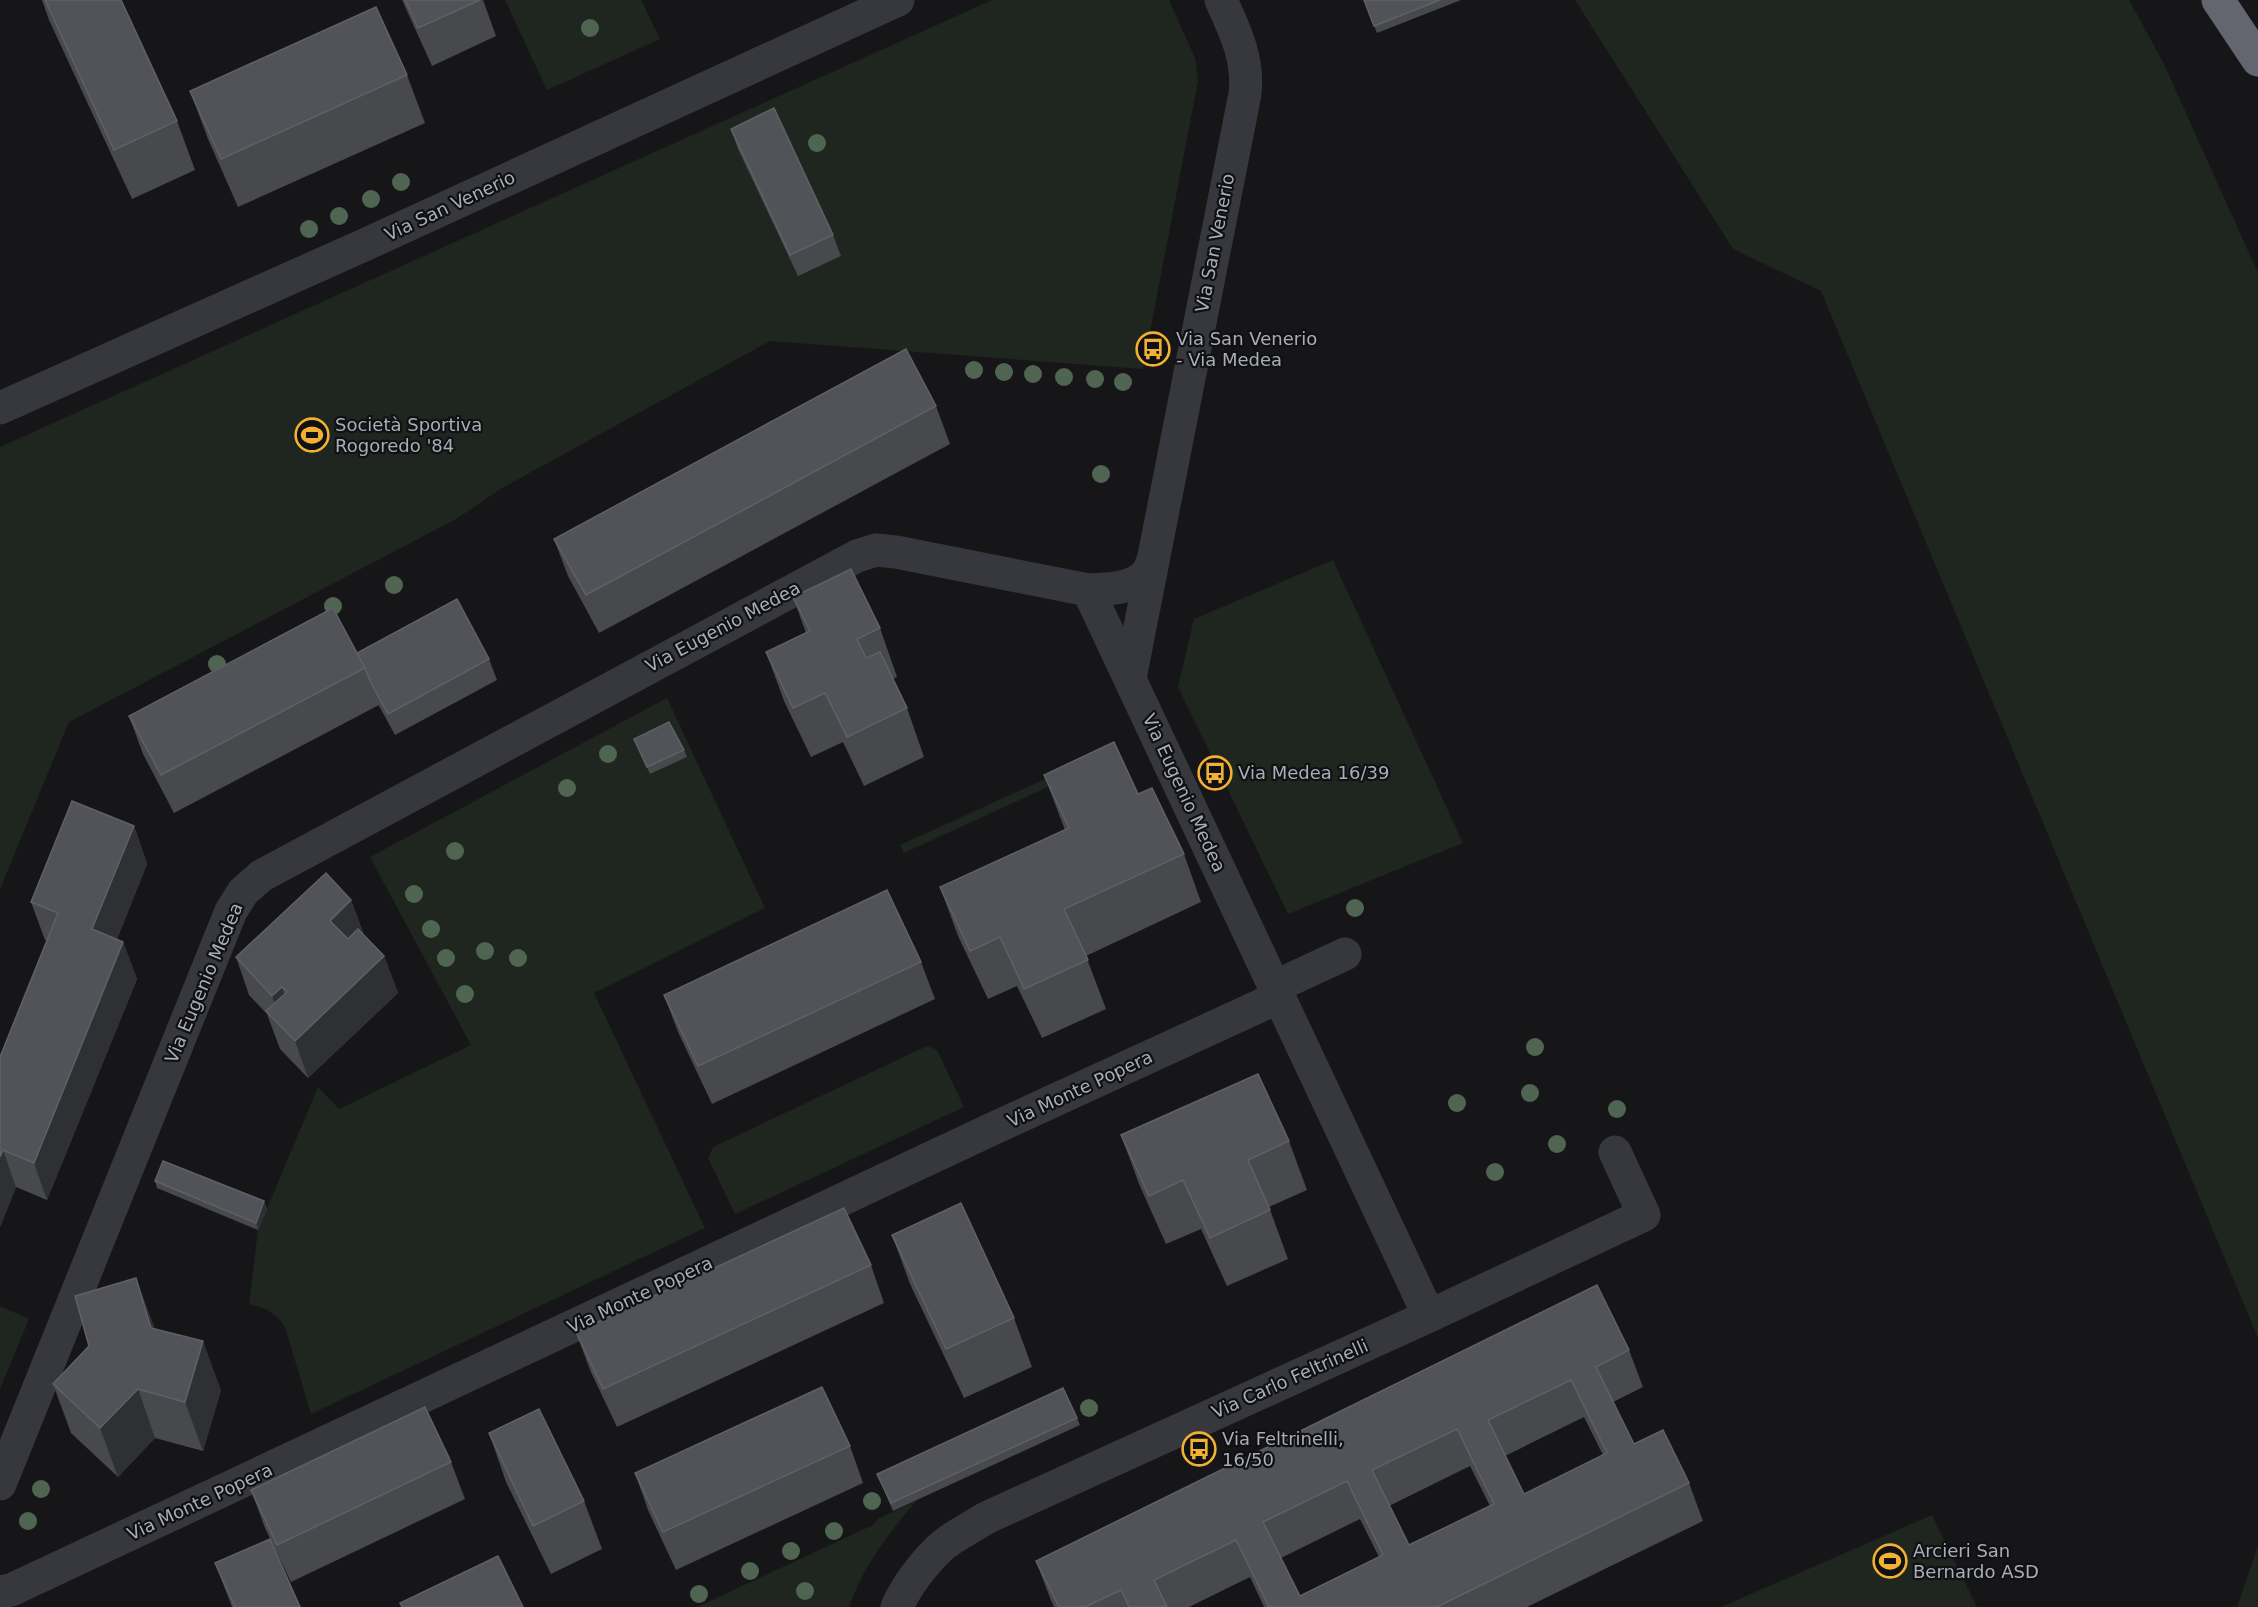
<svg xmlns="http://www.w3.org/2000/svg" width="2258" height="1607" font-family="'DejaVu Sans',sans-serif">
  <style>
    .green { fill: #1e261f }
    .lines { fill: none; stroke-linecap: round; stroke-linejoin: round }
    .minor { stroke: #37383d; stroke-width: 33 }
    .highway { stroke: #63666e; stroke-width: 33 }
    .tree { fill: #506452 }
    .wall { fill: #47494d; fill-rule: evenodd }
    .shaded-wall { fill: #2f3033 }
    .building { fill: #525359; stroke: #5f6168; stroke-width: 1.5; fill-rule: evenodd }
    .labels { text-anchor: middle; stroke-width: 4.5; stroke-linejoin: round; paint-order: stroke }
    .street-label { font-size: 18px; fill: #a8adb8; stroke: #111113 }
    .poi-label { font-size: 18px; fill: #a8adb8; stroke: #111113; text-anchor: start }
  </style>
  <rect width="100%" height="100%" fill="#161618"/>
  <g class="green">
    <path d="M 505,0 L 641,0 L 660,39 L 547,90 Z"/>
    <path d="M 992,0 L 1169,0 L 1195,58 L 1198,81 L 1143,369 L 770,341 L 502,488 L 458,518 L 69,722 L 0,889 L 0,447 Z"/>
    <path d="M 1575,0 L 2129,0 L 2163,62 L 2258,273 L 2258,1338 L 1821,291 L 1733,249 Z"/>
    <path d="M 1333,560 L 1463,843 L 1288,914 L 1178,687 L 1194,619 Z"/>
    <path d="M 667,698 L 765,908 L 594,993 L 705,1228 L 311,1414 L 285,1327 C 275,1312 266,1308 249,1304 L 258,1230 L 318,1087 L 339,1109 L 471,1045 L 370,857 Z"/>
    <path d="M 1115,747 L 1118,755 L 904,853 L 900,845 Z"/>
    <path d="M 927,1046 L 937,1050 L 964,1107 L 735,1214 L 708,1158 L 713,1147 Z"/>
    <path d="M 0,1306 L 29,1319 L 0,1389 Z"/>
    <path d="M 916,1501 C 886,1537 866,1562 849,1607 L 697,1607 L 873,1525 L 878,1519 Z"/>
    <path d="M 1932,1515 L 1977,1607 L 1721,1607 Z"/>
    <path d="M 2258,1546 L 2258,1607 L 2237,1607 Z"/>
  </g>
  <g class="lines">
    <g class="minor">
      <path d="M 0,408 L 362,246 L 898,0"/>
      <path d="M 1088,590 L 1429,1316"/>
      <path d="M 1130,678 L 1245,94 C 1249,59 1235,31 1221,0"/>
      <path d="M 1274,987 L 1345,954"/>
      <path d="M 0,1484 L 231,911 L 243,892 L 261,876 L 857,556 L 876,550 L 896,552 L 1088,590 C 1106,589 1135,589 1147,573 C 1150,570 1151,564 1153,560"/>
      <path d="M 0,1592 L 11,1590 L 990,1130 L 1279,997"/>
      <path d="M 897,1607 C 907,1584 932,1551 953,1538 C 964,1531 975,1525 986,1518 L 1429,1316 L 1644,1215 L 1615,1152"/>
    </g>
    <path class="highway" d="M 2218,0 L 2258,60"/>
  </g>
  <g class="tree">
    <circle cx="590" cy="28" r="9"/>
    <circle cx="817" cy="143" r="9"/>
    <circle cx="401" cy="182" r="9"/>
    <circle cx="371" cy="199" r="9"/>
    <circle cx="339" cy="216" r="9"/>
    <circle cx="309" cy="229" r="9"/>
    <circle cx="974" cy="370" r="9"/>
    <circle cx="1004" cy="372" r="9"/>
    <circle cx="1033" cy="374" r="9"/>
    <circle cx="1064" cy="377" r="9"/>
    <circle cx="1095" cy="379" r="9"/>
    <circle cx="1123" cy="382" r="9"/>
    <circle cx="1101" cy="474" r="9"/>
    <circle cx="394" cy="585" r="9"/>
    <circle cx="333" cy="606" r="9"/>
    <circle cx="217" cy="664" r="9"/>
    <circle cx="608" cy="754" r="9"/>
    <circle cx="567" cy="788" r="9"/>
    <circle cx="455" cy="851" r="9"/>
    <circle cx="414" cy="894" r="9"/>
    <circle cx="1355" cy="908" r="9"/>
    <circle cx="431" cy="929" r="9"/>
    <circle cx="485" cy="951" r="9"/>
    <circle cx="446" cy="958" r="9"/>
    <circle cx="518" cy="958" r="9"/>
    <circle cx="465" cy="994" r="9"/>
    <circle cx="1535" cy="1047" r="9"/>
    <circle cx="1530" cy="1093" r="9"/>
    <circle cx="1457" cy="1103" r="9"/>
    <circle cx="1617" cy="1109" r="9"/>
    <circle cx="1557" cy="1144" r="9"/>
    <circle cx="1495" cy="1172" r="9"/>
    <circle cx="1089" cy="1408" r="9"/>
    <circle cx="41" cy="1489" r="9"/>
    <circle cx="872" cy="1501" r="9"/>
    <circle cx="28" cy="1521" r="9"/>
    <circle cx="834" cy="1531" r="9"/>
    <circle cx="791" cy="1551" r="9"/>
    <circle cx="750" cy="1571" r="9"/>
    <circle cx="805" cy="1591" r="9"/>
    <circle cx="699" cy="1594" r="9"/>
  </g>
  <g class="wall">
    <path d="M 42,0 L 121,0 L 177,121 L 195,170 L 132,199 L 49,20 Z"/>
    <path d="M 402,0 L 483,0 L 496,36 L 432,66 Z"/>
    <path d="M 1364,0 L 1461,0 L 1377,33 Z"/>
    <path d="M 407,75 L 425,123 L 238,207 L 208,139 L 190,91 Z"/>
    <path d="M 731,129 L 833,235 L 841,256 L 798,276 L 738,149 Z"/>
    <path d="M 936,406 L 950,444 L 599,633 L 568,576 L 554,539 Z"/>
    <path d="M 793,597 L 880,628 L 897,677 L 893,679 L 907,708 L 924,757 L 864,786 L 843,742 L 811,757 L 784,701 L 766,652 L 806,633 Z"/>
    <path d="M 357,653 L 489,659 L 497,680 L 395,735 L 378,704 L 379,705 L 174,813 L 143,754 L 129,716 Z"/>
    <path d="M 634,739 L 684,750 L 687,757 L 650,774 Z"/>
    <path d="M 1044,775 L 1138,794 L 1184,854 L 1201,902 L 1086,956 L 1106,1009 L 1042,1038 L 1017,986 L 988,999 L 958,936 L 940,887 L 1065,830 Z"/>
    <path d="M 134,826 L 147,864 L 117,939 L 123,942 L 137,979 L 47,1200 L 16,1187 L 0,1227 L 0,1057 L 47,941 L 45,940 L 31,902 Z"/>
    <path d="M 351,900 L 364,935 L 384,956 L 398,993 L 308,1078 L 280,1049 L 267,1014 L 249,995 L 236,957 Z"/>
    <path d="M 921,962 L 935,999 L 712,1104 L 678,1032 L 664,995 Z"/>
    <path d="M 1121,1135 L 1289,1141 L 1307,1190 L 1269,1207 L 1288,1259 L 1227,1286 L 1201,1229 L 1166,1244 L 1139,1184 Z"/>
    <path d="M 155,1181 L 264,1201 L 267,1209 L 258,1230 L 157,1188 Z"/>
    <path d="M 892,1235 L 1014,1318 L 1032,1367 L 964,1398 L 910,1284 Z"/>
    <path d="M 871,1265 L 884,1303 L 617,1427 L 590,1370 L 576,1332 Z"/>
    <path d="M 155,1329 L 221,1390 L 203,1451 L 155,1438 L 118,1477 L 71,1433 L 53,1384 Z"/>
    <path d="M 1629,1350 L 1643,1387 L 1613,1402 L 1634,1444 L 1689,1483 L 1703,1521 L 1527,1607 L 1264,1607 L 1250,1577 L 1189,1607 L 1054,1607 L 1050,1598 L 1036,1561 ZM 1584,1417 L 1603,1455 L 1524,1494 L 1505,1456 ZM 1470,1466 L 1490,1506 L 1409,1545 L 1389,1506 ZM 1360,1519 L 1379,1557 L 1300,1596 L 1281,1558 Z"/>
    <path d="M 1077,1418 L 1080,1425 L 893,1511 L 877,1474 Z"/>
    <path d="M 489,1433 L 584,1501 L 602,1549 L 551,1574 L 506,1482 Z"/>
    <path d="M 850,1446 L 863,1483 L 676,1570 L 648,1510 L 635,1473 Z"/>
    <path d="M 451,1462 L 465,1499 L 291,1582 L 265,1528 L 251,1490 Z"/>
    <path d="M 215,1563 L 300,1607 L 232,1607 Z"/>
  </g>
  <g class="shaded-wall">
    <path d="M 134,826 L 147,864 L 106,967 L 92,929 Z"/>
    <path d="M 351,900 L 365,938 L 344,958 L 330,921 Z"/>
    <path d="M 123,942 L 137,979 L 47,1200 L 34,1163 Z"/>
    <path d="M 384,956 L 398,993 L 308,1078 L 295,1041 Z"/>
    <path d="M 282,987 L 296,1025 L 285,1030 L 272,996 Z"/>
    <path d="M 3,1150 L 16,1187 L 0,1227 L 0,1157 Z"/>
    <path d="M 264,1201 L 267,1209 L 258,1230 L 256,1223 Z"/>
    <path d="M 136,1278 L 154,1326 L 169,1377 L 151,1328 Z"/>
    <path d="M 203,1341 L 221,1390 L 203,1451 L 185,1402 Z"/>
    <path d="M 138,1389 L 155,1438 L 118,1477 L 100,1428 Z"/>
  </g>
  <g class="building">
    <path d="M 45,0 L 121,0 L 177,121 L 114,150 Z"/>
    <path d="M 405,0 L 480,0 L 418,28 Z"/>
    <path d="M 1364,0 L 1440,0 L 1374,26 Z"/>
    <path d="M 376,7 L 407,75 L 221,159 L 190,91 Z"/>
    <path d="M 774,108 L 833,235 L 790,255 L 731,129 Z"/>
    <path d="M 906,349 L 936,406 L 586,595 L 554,539 Z"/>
    <path d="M 851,569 L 880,628 L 857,639 L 866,658 L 880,652 L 907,708 L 847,737 L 825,693 L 793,708 L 766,652 L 810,631 L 793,597 Z"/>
    <path d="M 457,599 L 489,659 L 388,714 L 371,683 L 365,668 L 357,653 Z"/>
    <path d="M 333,608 L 365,668 L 161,775 L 129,716 Z"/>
    <path d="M 669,722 L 684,750 L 647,767 L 634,739 Z"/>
    <path d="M 1114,742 L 1138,794 L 1152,788 L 1184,854 L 1064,909 L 1088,960 L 1024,989 L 1000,937 L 970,951 L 940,887 L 1069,828 L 1044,775 Z"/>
    <path d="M 72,801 L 134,826 L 92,929 L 123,942 L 34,1163 L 3,1150 L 0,1157 L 0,1057 L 58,913 L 31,902 Z"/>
    <path d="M 326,873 L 351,900 L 330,921 L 348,939 L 358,929 L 384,956 L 295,1041 L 266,1011 L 287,992 L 282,987 L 272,996 L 236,957 Z"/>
    <path d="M 887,890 L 921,962 L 698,1066 L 664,995 Z"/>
    <path d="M 1258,1074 L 1289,1141 L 1248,1160 L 1270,1210 L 1210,1238 L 1183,1180 L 1149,1196 L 1121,1135 Z"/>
    <path d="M 163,1161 L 264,1201 L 256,1223 L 155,1181 Z"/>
    <path d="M 961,1203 L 1014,1318 L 946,1349 L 892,1235 Z"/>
    <path d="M 844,1208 L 871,1265 L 603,1389 L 576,1332 Z"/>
    <path d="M 136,1278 L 151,1328 L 203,1341 L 185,1402 L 138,1389 L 100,1428 L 53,1384 L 89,1346 L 75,1296 Z"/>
    <path d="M 1597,1285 L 1629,1350 L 1596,1367 L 1634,1444 L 1663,1430 L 1689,1483 L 1437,1607 L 1269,1607 L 1236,1540 L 1154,1580 L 1167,1607 L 1129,1607 L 1121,1590 L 1085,1607 L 1059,1607 L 1036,1561 ZM 1571,1380 L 1607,1453 L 1524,1494 L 1488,1420 ZM 1457,1429 L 1494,1504 L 1409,1545 L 1372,1470 ZM 1347,1481 L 1383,1555 L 1300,1596 L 1263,1522 Z"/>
    <path d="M 822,1387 L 850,1446 L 663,1532 L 635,1473 Z"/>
    <path d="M 1063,1388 L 1077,1418 L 891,1503 L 877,1474 Z"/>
    <path d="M 425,1407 L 451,1462 L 277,1545 L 251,1490 Z"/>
    <path d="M 539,1409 L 584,1501 L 533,1526 L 489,1433 Z"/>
    <path d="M 270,1539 L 300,1607 L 235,1607 L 215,1563 Z"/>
    <path d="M 498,1556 L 523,1607 L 402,1607 L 400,1603 Z"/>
  </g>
  <defs>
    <g id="bus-ring" transform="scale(1.725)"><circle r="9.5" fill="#111113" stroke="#f2b134" stroke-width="1.5"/><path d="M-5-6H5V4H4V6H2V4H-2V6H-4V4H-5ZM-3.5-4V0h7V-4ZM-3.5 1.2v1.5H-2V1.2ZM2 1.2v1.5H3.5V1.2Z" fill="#f2b134"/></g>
    <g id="stadium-ring" transform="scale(1.725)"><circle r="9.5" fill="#111113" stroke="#f2b134" stroke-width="1.5"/><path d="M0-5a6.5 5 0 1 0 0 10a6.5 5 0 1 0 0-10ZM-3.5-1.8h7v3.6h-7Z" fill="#f2b134"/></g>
  </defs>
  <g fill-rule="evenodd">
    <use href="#bus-ring" x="1153" y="349"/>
    <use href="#stadium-ring" x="312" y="435"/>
    <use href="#bus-ring" x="1215" y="773"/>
    <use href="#bus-ring" x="1199" y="1449"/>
    <use href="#stadium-ring" x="1890" y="1561"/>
  </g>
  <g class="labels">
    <g class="street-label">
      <text transform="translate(450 206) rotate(-25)" y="6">Via San Venerio</text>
      <text transform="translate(1215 243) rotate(-79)" y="6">Via San Venerio</text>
      <text transform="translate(723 627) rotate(-28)" y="6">Via Eugenio Medea</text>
      <text transform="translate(1184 793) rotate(65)" y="6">Via Eugenio Medea</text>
      <text transform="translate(204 983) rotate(-67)" y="6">Via Eugenio Medea</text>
      <text transform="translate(1080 1089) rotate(-25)" y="6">Via Monte Popera</text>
      <text transform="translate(640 1295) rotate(-25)" y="6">Via Monte Popera</text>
      <text transform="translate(1290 1379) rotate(-24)" y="6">Via Carlo Feltrinelli</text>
      <text transform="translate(200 1502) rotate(-25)" y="6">Via Monte Popera</text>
    </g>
    <g class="poi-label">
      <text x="1176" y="345">Via San Venerio<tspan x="1176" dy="21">- Via Medea</tspan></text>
      <text x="335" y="431">Società Sportiva<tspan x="335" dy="21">Rogoredo '84</tspan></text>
      <text x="1238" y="779">Via Medea 16/39</text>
      <text x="1222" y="1445">Via Feltrinelli,<tspan x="1222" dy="21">16/50</tspan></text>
      <text x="1913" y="1557">Arcieri San<tspan x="1913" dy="21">Bernardo ASD</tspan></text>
    </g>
  </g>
</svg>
